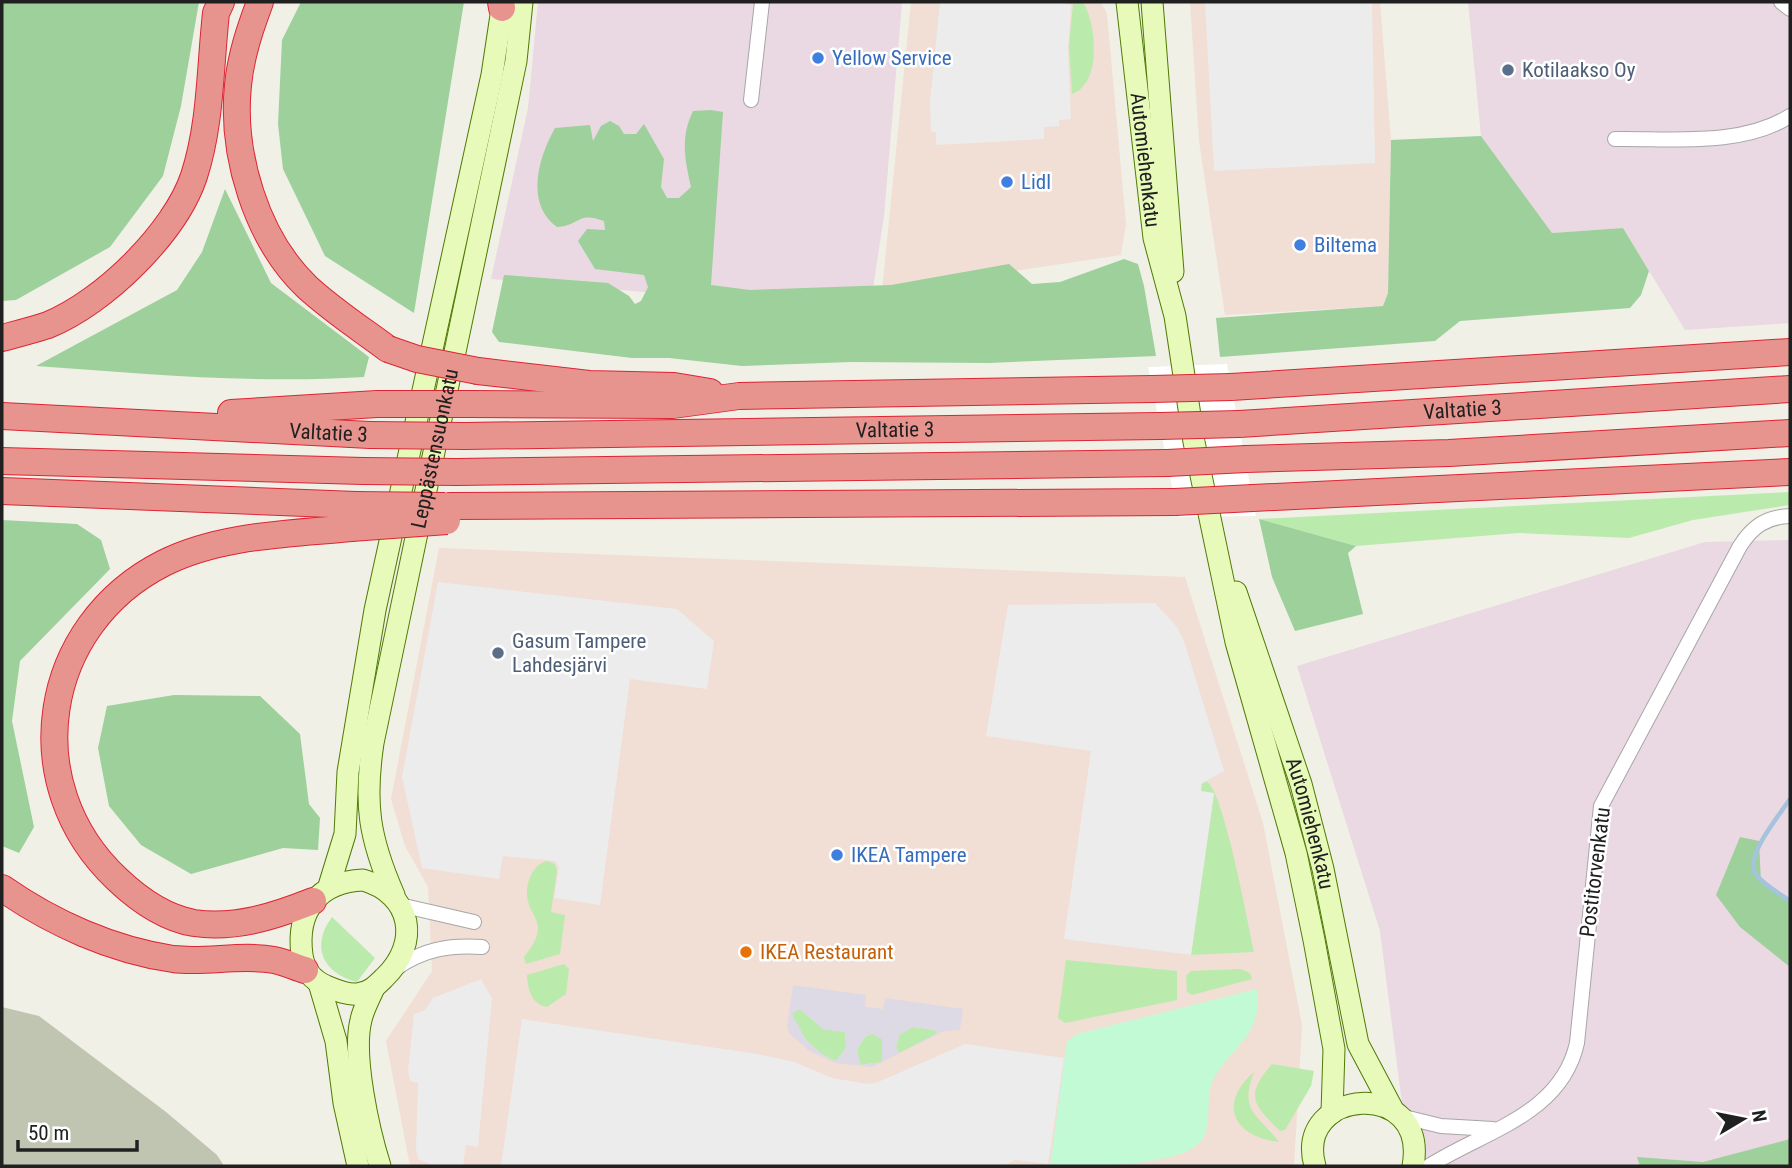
<svg xmlns="http://www.w3.org/2000/svg" width="1792" height="1168" font-family="'Roboto Condensed',sans-serif">
  <style>
    .commercial { fill: #f1ded5 }
    .industrial { fill: #ead8e2 }
    .construction { fill: #c0c5b1 }
    .grass { fill: #bbebac }
    .forest { fill: #9dd09b }
    .park { fill: #c3fad6 }
    .parking { fill: #ececec }
    .plaza { fill: #dddae6; fill-rule: evenodd }
    .pier { fill: #fff }
    .lines { fill: none; stroke-linecap: round; stroke-linejoin: round }
    .stream { stroke: #a6c3de; stroke-width: 4.5 }
    .minor-casing { stroke: #a7a7a7; stroke-width: 16 }
    .secondary-casing { stroke: #4f7a04; stroke-width: 23 }
    .motorway-casing { stroke: #dd2434; stroke-width: 28 }
    .minor { stroke: #fff; stroke-width: 14 }
    .secondary { stroke: #e7faba; stroke-width: 21 }
    .motorway { stroke: #e8948e; stroke-width: 26 }
    .motorway-bridge-casing { stroke: #dd2434; stroke-width: 28; stroke-linecap: butt }
    .motorway-bridge { stroke: #e8948e; stroke-width: 26 }
    .shop-dot { fill: #3f7fe0; stroke: #fff; stroke-width: 2.5 }
    .service-dot { fill: #5c6f8a; stroke: #fff; stroke-width: 2.5 }
    .food-dot { fill: #e8710a; stroke: #fff; stroke-width: 2.5 }
    .labels { text-anchor: middle; stroke-width: 5; stroke-linejoin: round; paint-order: stroke }
    .shop-label { font-size: 21px; fill: #366cbe; stroke: #fff; text-anchor: start }
    .service-label { font-size: 21px; fill: #4e5e75; stroke: #fff; text-anchor: start }
    .street-label { font-size: 21px; fill: #202020; stroke: #fff }
    .food-label { font-size: 21px; fill: #c56008; stroke: #fff; text-anchor: start }
  </style>
  <rect width="100%" height="100%" fill="#f0f0e6"/>
  <g class="commercial">
    <path d="M 911,2 L 1101,2 L 1107,14 L 1126,224 L 1121,255 L 882,291 Z"/>
    <path d="M 1190,2 L 1380,2 L 1391,140 L 1388,293 L 1383,306 L 1225,315 L 1199,141 Z"/>
    <path d="M 439,548 L 1185,577 L 1263,823 L 1302,1025 L 1294,1166 L 410,1166 L 386,1041 L 432,971 L 428,887 L 405,846 L 391,799 Z"/>
  </g>
  <g class="industrial">
    <path d="M 538,2 L 902,2 L 884,216 L 873,288 L 739,300 L 491,279 L 528,108 Z"/>
    <path d="M 1468,2 L 1790,2 L 1790,323 L 1685,330 L 1623,228 L 1552,233 L 1481,136 Z"/>
    <path d="M 1790,540 L 1790,1166 L 1410,1166 L 1380,931 L 1297,666 L 1705,542 Z"/>
  </g>
  <path class="construction" d="M 2,1007 L 39,1016 L 166,1112 L 217,1155 L 224,1166 L 2,1166 Z"/>
  <g class="grass">
    <path d="M 1062,2 L 1083,2 C 1096,23 1103,83 1072,94 L 1069,46 L 1073,4 Z"/>
    <path d="M 1790,492 L 1790,505 L 1693,520 L 1629,538 L 1519,533 L 1356,546 L 1259,519 Z"/>
    <path d="M 1206,781 C 1224,790 1248,925 1254,952 L 1191,955 L 1214,794 L 1201,791 L 1202,784 Z"/>
    <path d="M 547,861 L 555,864 L 557,871 L 551,912 L 565,915 L 560,954 L 526,964 L 524,957 C 531,948 538,939 538,927 C 537,917 530,911 528,901 C 524,886 532,864 547,861 Z"/>
    <path d="M 332,917 L 375,958 L 357,982 C 323,974 310,946 332,917 Z"/>
    <path d="M 1066,960 L 1177,971 L 1177,1000 L 1065,1023 L 1058,1018 Z"/>
    <path d="M 564,964 L 569,969 L 566,994 L 547,1007 C 531,1004 528,990 527,975 Z"/>
    <path d="M 1240,969 L 1250,973 L 1252,979 L 1192,995 L 1187,992 L 1186,976 L 1191,971 Z"/>
    <path d="M 800,1009 L 823,1029 L 845,1032 L 846,1048 L 836,1061 C 815,1053 798,1036 792,1013 Z"/>
    <path d="M 913,1027 L 935,1030 L 937,1034 L 899,1053 L 896,1046 L 900,1034 Z"/>
    <path d="M 872,1034 L 882,1039 L 882,1062 L 860,1065 L 857,1049 L 866,1036 Z"/>
    <path d="M 1272,1064 L 1314,1071 L 1311,1086 L 1285,1130 L 1280,1131 C 1253,1104 1244,1096 1272,1064 Z"/>
    <path d="M 1254,1072 C 1239,1112 1257,1113 1279,1142 C 1234,1137 1217,1104 1254,1072 Z"/>
  </g>
  <g class="forest">
    <path d="M 2,2 L 199,2 L 181,106 L 163,176 L 110,247 L 16,300 L 2,301 Z"/>
    <path d="M 301,2 L 464,2 L 414,313 L 325,256 L 283,169 L 278,124 L 282,40 Z"/>
    <path d="M 711,110 L 723,112 L 711,285 L 750,290 L 891,285 L 1009,264 L 1032,284 L 1060,282 L 1124,259 L 1138,264 L 1144,286 L 1156,356 L 989,363 L 851,362 L 742,366 L 669,358 L 632,358 L 499,342 L 492,332 L 504,275 L 608,283 L 629,296 L 635,304 L 641,301 L 648,287 L 644,275 L 595,269 L 578,241 L 587,229 L 605,230 L 604,221 C 577,211 581,225 557,227 C 525,204 538,158 555,128 L 590,125 L 593,141 L 601,126 L 610,121 L 619,126 L 624,134 L 636,134 L 644,124 L 664,159 L 661,187 L 667,198 L 679,198 L 691,187 C 685,160 680,138 693,111 Z"/>
    <path d="M 1481,136 L 1552,233 L 1623,228 L 1649,271 L 1641,295 L 1630,308 L 1460,321 L 1435,341 L 1220,357 L 1216,318 L 1383,306 L 1388,293 L 1391,140 Z"/>
    <path d="M 225,189 L 271,283 L 369,357 L 364,377 C 254,384 146,374 36,366 L 177,290 L 202,252 Z"/>
    <path d="M 1259,519 L 1356,546 L 1348,553 L 1363,614 L 1295,631 L 1272,577 Z"/>
    <path d="M 2,520 L 77,524 L 101,540 L 110,569 L 20,661 L 12,721 L 34,827 L 19,853 L 2,846 Z"/>
    <path d="M 174,695 L 260,696 L 300,734 L 309,804 L 320,818 L 318,850 L 283,848 L 191,874 L 141,845 L 109,806 L 98,748 L 107,706 Z"/>
    <path d="M 1740,837 L 1759,841 L 1761,882 L 1790,902 L 1790,967 L 1740,927 L 1716,895 Z"/>
    <path d="M 1790,1139 L 1790,1166 L 1640,1166 L 1637,1157 L 1703,1162 Z"/>
  </g>
  <path class="park" d="M 1257,989 C 1263,1033 1236,1044 1215,1076 C 1204,1093 1213,1120 1203,1139 C 1183,1168 1086,1166 1050,1166 L 1067,1041 L 1077,1034 Z"/>
  <g class="parking">
    <path d="M 940,2 L 1059,2 L 1071,5 L 1068,50 L 1071,119 L 1059,120 L 1059,126 L 1044,127 L 1044,139 L 936,145 L 936,132 L 931,132 L 930,102 Z"/>
    <path d="M 1205,2 L 1372,2 L 1375,163 L 1214,171 Z"/>
    <path d="M 438,582 L 677,609 L 714,641 L 707,689 L 630,679 L 600,905 L 554,898 L 559,867 L 555,861 L 503,856 L 499,879 L 422,868 L 402,777 Z"/>
    <path d="M 1155,603 L 1177,627 L 1184,641 L 1224,771 L 1201,784 L 1201,791 L 1214,793 L 1191,955 L 1064,939 L 1091,751 L 986,736 L 1008,605 Z"/>
    <path d="M 481,979 L 492,998 L 478,1147 L 466,1145 L 463,1166 L 434,1166 L 418,1159 L 416,1148 L 418,1083 L 410,1081 L 408,1071 L 414,1014 L 425,1010 L 433,998 Z"/>
    <path d="M 522,1019 L 757,1054 L 794,1062 L 832,1078 L 868,1084 L 878,1082 L 965,1044 L 1064,1058 L 1048,1164 L 1015,1160 L 1004,1166 L 501,1166 Z"/>
  </g>
  <path class="plaza" d="M 793,985 L 866,995 L 865,1007 L 883,1009 L 885,998 L 963,1009 L 960,1030 L 944,1031 L 872,1067 L 835,1063 L 808,1050 L 790,1034 L 787,1027 ZM 800,1009 L 823,1029 L 845,1032 L 846,1048 L 836,1061 L 826,1057 L 806,1040 L 792,1014 ZM 913,1027 L 935,1030 L 937,1033 L 899,1053 L 896,1046 L 900,1034 ZM 872,1034 L 882,1039 L 882,1062 L 860,1065 L 857,1048 L 866,1036 Z"/>
  <path class="pier" d="M 1227,364 L 1256,516 L 1178,517 L 1148,367 Z"/>
  <g class="lines">
    <path class="stream" d="M 1790,799 C 1781,813 1744,857 1755,873 C 1762,884 1779,893 1790,901"/>
    <g class="minor-casing">
      <g id="minor">
        <path d="M 1781,2 L 1790,9"/>
        <path d="M 751,100 L 762,2"/>
        <path d="M 1615,139 C 1671,138 1741,147 1790,116"/>
        <path d="M 400,905 L 474,922"/>
        <path d="M 395,969 C 423,949 449,945 482,947"/>
        <path d="M 1400,1116 L 1441,1126 L 1493,1129"/>
        <path d="M 1429,1166 C 1484,1131 1561,1115 1577,1043 L 1601,806 L 1740,546 C 1753,526 1766,517 1790,516"/>
      </g>
    </g>
    <g class="secondary-casing">
      <g id="secondary">
        <path id="s1" d="M 1127,2 L 1154,238 L 1175,316 L 1194,442 L 1236,642 L 1296,853 L 1314,940 L 1334,1049 L 1332,1113"/>
        <path d="M 1152,2 L 1173,272"/>
        <path id="s2" d="M 1236,592 L 1301,784 L 1323,869 L 1358,1044 L 1393,1110"/>
        <path d="M 363,880 C 412,894 421,943 384,978 C 376,986 369,993 357,994 C 346,995 336,990 326,986 C 312,980 304,970 302,955 C 296,910 319,882 363,880 Z"/>
        <path d="M 329,886 L 345,834 L 348,772 L 375,610 L 492,75 L 503,2"/>
        <path id="s3" d="M 394,895 C 369,838 364,804 373,743 L 516,61 L 522,2"/>
        <path d="M 319,983 L 336,1041 L 344,1103 L 358,1166"/>
        <path d="M 373,990 C 369,999 363,1010 361,1020 C 352,1056 369,1131 380,1166"/>
        <path d="M 1315,1166 C 1293,1088 1429,1077 1413,1166"/>
      </g>
    </g>
    <g class="motorway-casing">
      <g id="motorway">
        <path d="M 260,2 C 250,29 241,55 238,85 C 231,154 256,238 307,287 C 332,310 361,329 388,349"/>
        <path d="M 501,2 L 502,8"/>
        <path d="M 2,338 C 17,334 33,330 48,325 C 103,303 175,233 194,176 C 211,124 210,67 216,13 L 221,2"/>
        <path d="M 478,371 L 589,384 L 674,386 L 710,392"/>
        <path d="M 1231,387 L 1790,352"/>
        <path d="M 471,404 L 673,405 L 739,396 L 1152,389"/>
        <path d="M 231,413 L 377,404"/>
        <path id="s4" d="M 2,416 L 370,435"/>
        <path id="s5" d="M 1239,424 L 1790,389"/>
        <path id="s6" d="M 465,436 L 1160,426"/>
        <path d="M 1246,459 L 1449,453 L 1790,433"/>
        <path d="M 2,461 L 363,471"/>
        <path d="M 457,472 L 1167,463"/>
        <path d="M 2,491 L 356,505"/>
        <path d="M 1253,498 L 1790,472"/>
        <path d="M 450,506 L 1175,502"/>
        <path d="M 2,888 C 52,923 112,950 173,959 C 206,963 242,954 274,960 C 285,962 295,967 305,970"/>
        <path d="M 313,901 C 275,916 236,929 194,923 C 165,918 138,899 117,879 C 16,784 41,625 164,563 C 220,535 289,534 351,528"/>
      </g>
    </g>
    <use href="#minor" class="minor"/>
    <use href="#secondary" class="secondary"/>
    <use href="#motorway" class="motorway"/>
    <g class="motorway-bridge-casing">
      <g id="motorway-bridge">
        <path d="M 388,349 L 417,359 L 478,371"/>
        <path d="M 1152,389 L 1231,387"/>
        <path d="M 377,404 L 471,404"/>
        <path d="M 1160,426 L 1239,424"/>
        <path d="M 370,435 L 465,436"/>
        <path d="M 1167,463 L 1246,459"/>
        <path d="M 363,471 L 457,472"/>
        <path d="M 1175,502 L 1253,498"/>
        <path d="M 356,505 L 445,506"/>
        <path d="M 351,528 L 447,521"/>
      </g>
    </g>
    <use href="#motorway-bridge" class="motorway-bridge"/>
  </g>
  <g class="shop-dot">
    <circle cx="818" cy="58" r="7"/>
    <circle cx="1007" cy="182" r="7"/>
    <circle cx="1300" cy="245" r="7"/>
    <circle cx="837" cy="855" r="7"/>
  </g>
  <g class="service-dot">
    <circle cx="1508" cy="70" r="7"/>
    <circle cx="498" cy="653" r="7"/>
  </g>
  <circle class="food-dot" cx="746" cy="952" r="7"/>
  <g class="labels">
    <g class="shop-label">
      <text x="832" y="65">Yellow Service</text>
      <text x="1021" y="189">Lidl</text>
      <text x="1314" y="252">Biltema</text>
      <text x="851" y="862">IKEA Tampere</text>
    </g>
    <g class="service-label">
      <text x="1522" y="77">Kotilaakso Oy</text>
      <text x="512" y="648">Gasum Tampere<tspan x="512" dy="24">Lahdesjärvi</tspan></text>
    </g>
    <g class="street-label">
      <text dy="7" stroke="none"><textPath href="#s1" startOffset="159">Automiehenkatu</textPath></text>
      <text dy="7" stroke="none"><textPath href="#s5" startOffset="224">Valtatie 3</textPath></text>
      <text dy="7" stroke="none"><textPath href="#s6" startOffset="430">Valtatie 3</textPath></text>
      <text dy="7" stroke="none"><textPath href="#s4" startOffset="327">Valtatie 3</textPath></text>
      <text dy="7" stroke="none"><textPath href="#s3" startOffset="457">Leppästensuonkatu</textPath></text>
      <text dy="7" stroke="none"><textPath href="#s2" startOffset="243">Automiehenkatu</textPath></text>
      <text transform="translate(1595 872) rotate(-83)" y="7">Postitorvenkatu</text>
    </g>
    <g class="food-label">
      <text x="760" y="959">IKEA Restaurant</text>
    </g>
  </g>
  <rect width="1792" height="1168" fill="none" stroke="#202020" stroke-width="7"/>
  <g transform="translate(1743 1119) rotate(80)" stroke="#ffffff" stroke-width="5" paint-order="stroke">
  <path d="M0-5L12 26L0 18L-12 26Z" fill="#202020"/>
  <text y="-10" font-size="19" font-weight="bold" text-anchor="middle" fill="#202020">N</text>
  </g>
  <path d="M18 1140v10h119v-10" fill="none" stroke="#202020" stroke-width="3.5"/>
  <text x="28" y="1140" font-size="21" fill="#202020" stroke="#ffffff" stroke-width="5" paint-order="stroke">50 m</text>
</svg>
